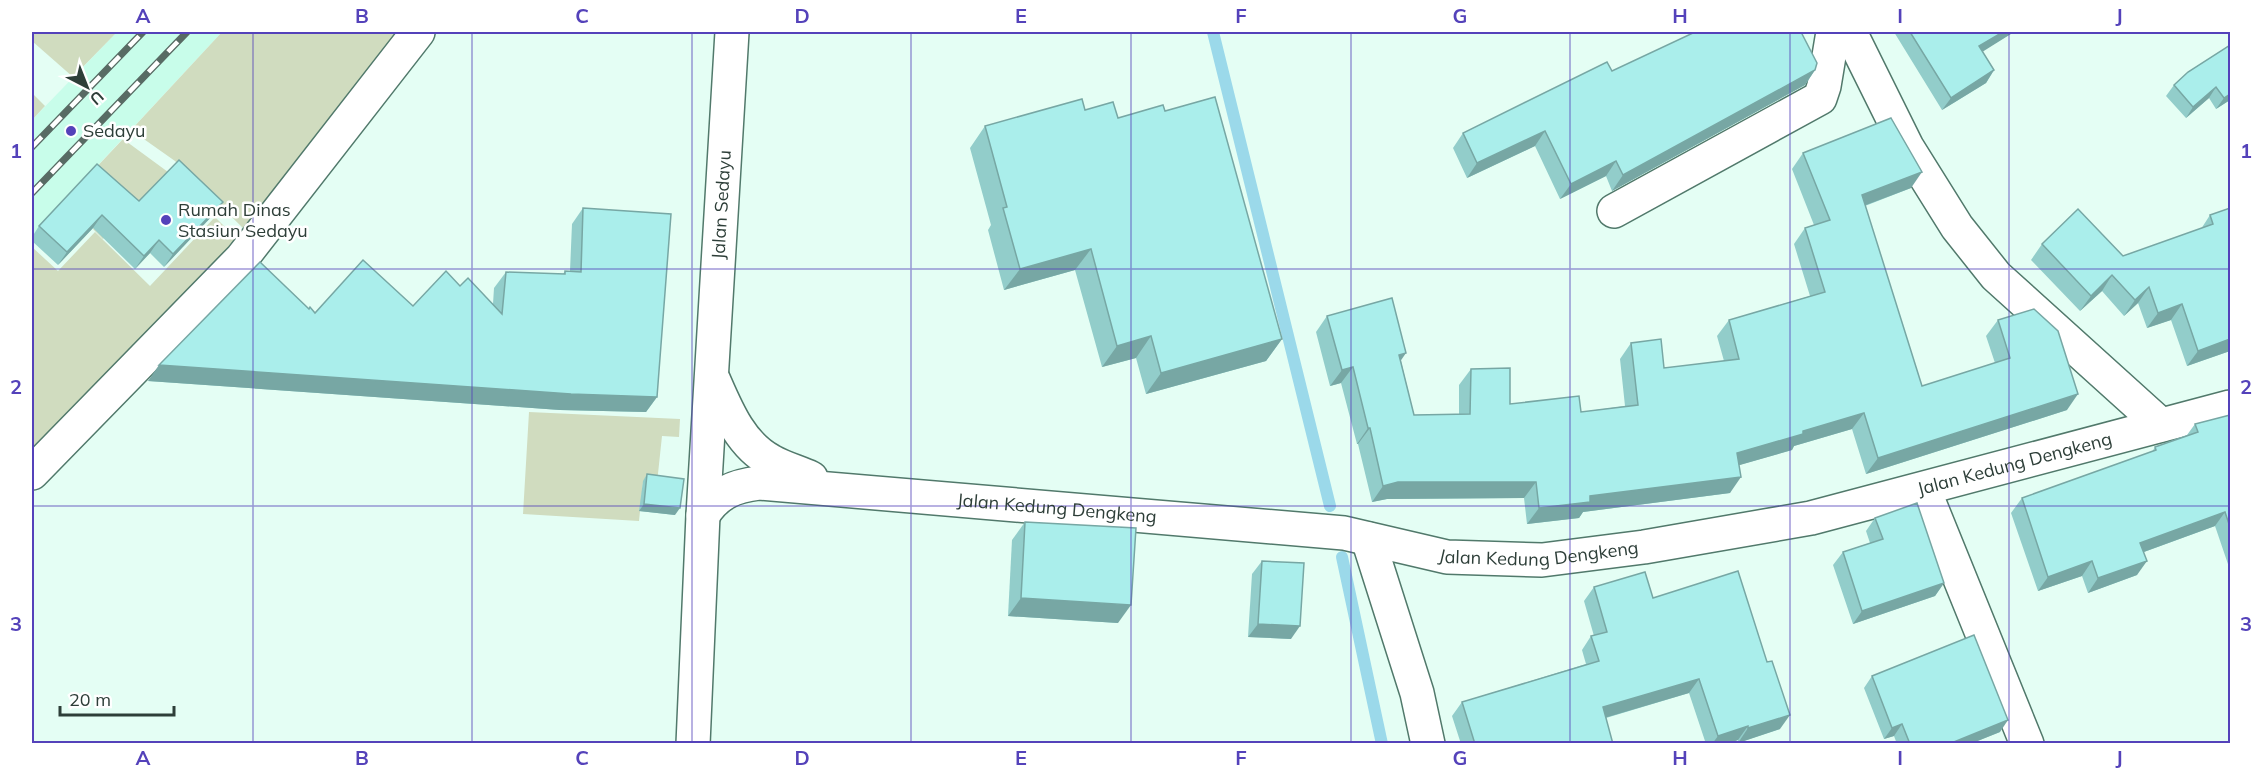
<svg xmlns="http://www.w3.org/2000/svg" width="2262" height="775" font-family="Mulish,sans-serif">
  <style>
    .built { fill: #c8fdea }
    .green { fill: #d0dcbf }
    .lines { fill: none; stroke-linecap: round; stroke-linejoin: round }
    .stream { stroke: #9bd9ea; stroke-width: 12 }
    .minor-casing { stroke: #51796b; stroke-width: 36 }
    .minor { stroke: #fff; stroke-width: 33 }
    .rail-casing { stroke: #586b64; stroke-width: 7 }
    .rail { stroke: #fff; stroke-width: 4.5; stroke-dasharray: 14; stroke-linecap: butt }
    .wall { fill: #92cdca }
    .shaded-wall { fill: #77a7a4 }
    .building { fill: #aaeeeb; stroke: #77a7a4; stroke-width: 1.5 }
    .grid { fill: none; stroke: #5442ba; stroke-width: 1.5; stroke-opacity: 0.55 }
    .poi-dot { fill: #5442ba; stroke: #fff; stroke-width: 2 }
    .labels { text-anchor: middle; stroke-width: 5; stroke-linejoin: round; paint-order: stroke }
    .poi-label { font-size: 18px; fill: #2d3e38; stroke: #fff; text-anchor: start }
    .street-label { font-size: 18px; fill: #2d3e38; stroke: #fff }
    .neatline { fill: none; stroke: #5442ba; stroke-width: 2 }
    .grid-label { font-size: 20px; text-anchor: middle; font-weight: bold; fill: #5442ba }
  </style>
  <rect width="100%" height="100%" fill="#e4fef4"/>
  <path class="built" d="M 117,32 L 222,32 L 32,236 L 32,120 Z"/>
  <g class="green">
    <path d="M 32,32 L 117,32 L 73,77 L 32,41 Z"/>
    <path d="M 222,32 L 405,32 L 249,234 L 175,161 L 131,130 Z"/>
    <path d="M 32,93 L 45,106 L 32,120 Z"/>
    <path d="M 123,139 L 168,172 L 103,239 L 93,229 L 121,200 L 91,173 Z"/>
    <path d="M 215,217 L 241,243 L 32,457 L 32,247 L 58,271 L 95,232 L 150,286 Z"/>
    <path d="M 529,412 L 680,419 L 679,437 L 662,436 L 657,483 L 643,482 L 639,521 L 523,514 Z"/>
  </g>
  <g class="lines">
    <g class="stream">
      <path d="M 1213,32 L 1330,506"/>
      <path d="M 1342,557 L 1382,744"/>
    </g>
    <g class="minor-casing">
      <g id="minor">
        <path d="M 1850,32 L 1907,147 L 1957,227 L 1996,276 L 2161,425"/>
        <path d="M 1614,211 L 1820,98 L 1824,86 L 1833,32"/>
        <path d="M 714,381 C 727,411 741,445 771,461 C 783,468 798,472 811,478"/>
        <path d="M 32,473 L 242,258 L 418,32"/>
        <path d="M 1924,490 L 2027,744"/>
        <path id="s1" d="M 703,515 C 717,493 734,486 759,483 L 1344,533 L 1447,557 L 1542,560 L 1644,547 L 1811,518 L 2230,407"/>
        <path d="M 1368,539 L 1417,693 L 1428,744"/>
        <path id="s2" d="M 693,744 L 703,515 L 732,32"/>
      </g>
    </g>
    <use href="#minor" class="minor"/>
    <g class="rail-casing">
      <g id="rail">
        <path d="M 32,147 L 143,32"/>
        <path d="M 32,193 L 187,32"/>
      </g>
    </g>
    <use href="#rail" class="rail"/>
  </g>
  <g class="wall">
    <path d="M 1894,32 L 2014,32 L 1982,51 L 1994,70 L 1986,83 L 1942,110 Z"/>
    <path d="M 2230,45 L 2230,100 L 2216,109 L 2209,98 L 2186,118 L 2166,96 L 2174,85 Z"/>
    <path d="M 1815,70 L 1805,85 L 1612,191 L 1606,176 L 1560,199 L 1535,146 L 1467,178 L 1453,148 L 1463,133 L 1612,71 Z"/>
    <path d="M 1085,110 L 1118,118 L 1165,111 L 1282,339 L 1266,361 L 1146,394 L 1136,358 L 1102,367 L 1075,270 L 1004,290 L 988,230 L 991,225 L 970,148 L 985,126 Z"/>
    <path d="M 1803,153 L 1911,188 L 1865,206 L 1922,386 L 1995,363 L 1986,336 L 1998,320 L 2067,410 L 1866,474 L 1852,429 L 1794,446 L 1792,450 L 1739,465 L 1730,493 L 1583,512 L 1579,518 L 1527,524 L 1524,498 L 1387,499 L 1372,502 L 1358,444 L 1357,444 L 1341,383 L 1330,386 L 1316,332 L 1327,316 L 1401,361 L 1414,415 L 1459,414 L 1459,385 L 1471,369 L 1510,404 L 1581,412 L 1625,406 L 1620,359 L 1631,343 L 1664,368 L 1724,361 L 1717,336 L 1729,320 L 1810,296 L 1794,244 L 1805,228 L 1814,225 L 1792,169 Z"/>
    <path d="M 139,201 L 223,202 L 213,215 L 164,267 L 150,253 L 135,269 L 93,228 L 58,265 L 32,241 L 32,237 L 39,226 Z"/>
    <path d="M 583,208 L 657,397 L 646,412 L 560,410 L 148,381 L 309,309 L 315,313 L 413,306 L 460,286 L 493,304 L 494,288 L 506,272 L 563,274 L 565,271 L 570,271 L 572,224 Z"/>
    <path d="M 2230,208 L 2230,351 L 2187,366 L 2171,320 L 2147,328 L 2138,303 L 2124,316 L 2102,291 L 2080,311 L 2031,260 L 2042,244 L 2123,256 L 2201,229 L 2210,215 Z"/>
    <path d="M 2230,415 L 2230,570 L 2215,526 L 2144,552 L 2137,575 L 2088,593 L 2082,576 L 2038,591 L 2011,513 L 2022,498 L 2152,452 L 2155,447 L 2187,435 L 2195,424 Z"/>
    <path d="M 647,474 L 675,515 L 639,511 L 643,481 Z"/>
    <path d="M 1875,518 L 1944,583 L 1935,596 L 1853,624 L 1833,565 L 1843,552 L 1870,543 L 1866,531 Z"/>
    <path d="M 1025,522 L 1118,623 L 1008,616 L 1012,540 Z"/>
    <path d="M 1262,561 L 1291,639 L 1248,637 L 1252,574 Z"/>
    <path d="M 1594,587 L 1653,598 L 1780,729 L 1738,743 L 1738,740 L 1727,744 L 1706,744 L 1689,693 L 1606,718 L 1613,744 L 1461,744 L 1452,716 L 1462,702 L 1586,664 L 1582,650 L 1591,636 L 1594,636 L 1584,601 Z"/>
    <path d="M 1872,676 L 2000,732 L 1970,744 L 1897,744 L 1894,736 L 1884,739 L 1864,688 Z"/>
  </g>
  <g class="shaded-wall">
    <path d="M 2003,32 L 2014,32 L 1971,59 L 1979,46 Z"/>
    <path d="M 1815,70 L 1805,85 L 1612,191 L 1623,175 Z"/>
    <path d="M 1994,70 L 1986,83 L 1942,110 L 1951,98 Z"/>
    <path d="M 2216,87 L 2209,98 L 2186,118 L 2193,107 Z"/>
    <path d="M 2230,94 L 2230,100 L 2216,109 L 2224,98 Z"/>
    <path d="M 1545,131 L 1535,146 L 1467,178 L 1477,163 Z"/>
    <path d="M 1616,161 L 1606,176 L 1560,199 L 1571,184 Z"/>
    <path d="M 1922,172 L 1911,188 L 1850,211 L 1862,195 Z"/>
    <path d="M 223,202 L 213,215 L 164,267 L 173,254 Z"/>
    <path d="M 102,215 L 93,228 L 58,265 L 67,252 Z"/>
    <path d="M 159,240 L 150,253 L 135,269 L 144,256 Z"/>
    <path d="M 1091,249 L 1075,270 L 1004,290 L 1020,269 Z"/>
    <path d="M 2112,275 L 2102,291 L 2080,311 L 2091,296 Z"/>
    <path d="M 2149,287 L 2138,303 L 2124,316 L 2135,300 Z"/>
    <path d="M 2182,304 L 2171,320 L 2147,328 L 2158,313 Z"/>
    <path d="M 1151,336 L 1136,358 L 1102,367 L 1117,346 Z"/>
    <path d="M 1282,339 L 1266,361 L 1146,394 L 1161,373 Z"/>
    <path d="M 2230,339 L 2230,351 L 2187,366 L 2198,351 Z"/>
    <path d="M 1406,353 L 1395,369 L 1399,355 Z"/>
    <path d="M 159,365 L 657,397 L 646,412 L 560,410 L 148,381 Z"/>
    <path d="M 1353,367 L 1341,383 L 1330,386 L 1342,370 Z"/>
    <path d="M 2078,394 L 2067,410 L 1866,474 L 1878,458 Z"/>
    <path d="M 1864,413 L 1852,429 L 1794,446 L 1792,450 L 1726,469 L 1737,453 L 1803,431 Z"/>
    <path d="M 1368,428 L 1370,428 L 1358,444 L 1357,444 Z"/>
    <path d="M 1741,477 L 1730,493 L 1583,512 L 1579,518 L 1527,524 L 1539,508 L 1590,496 Z"/>
    <path d="M 1398,482 L 1536,482 L 1524,498 L 1387,499 L 1372,502 L 1383,486 Z"/>
    <path d="M 644,504 L 680,508 L 675,515 L 639,511 Z"/>
    <path d="M 2225,512 L 2215,526 L 2130,557 L 2140,543 Z"/>
    <path d="M 2092,561 L 2082,576 L 2038,591 L 2048,577 Z"/>
    <path d="M 2147,561 L 2137,575 L 2088,593 L 2098,578 Z"/>
    <path d="M 1944,583 L 1935,596 L 1853,624 L 1862,611 Z"/>
    <path d="M 1021,598 L 1131,605 L 1118,623 L 1008,616 Z"/>
    <path d="M 1258,624 L 1300,626 L 1291,639 L 1248,637 Z"/>
    <path d="M 1699,679 L 1689,693 L 1594,721 L 1603,707 Z"/>
    <path d="M 1790,715 L 1780,729 L 1738,743 L 1748,728 Z"/>
    <path d="M 2008,720 L 2000,732 L 1970,744 L 1949,744 Z"/>
    <path d="M 1902,724 L 1894,736 L 1884,739 L 1892,728 Z"/>
    <path d="M 1748,726 L 1738,740 L 1727,744 L 1712,744 L 1718,736 Z"/>
  </g>
  <g class="building">
    <path d="M 1695,32 L 1801,32 L 1817,63 L 1815,70 L 1623,175 L 1616,161 L 1571,184 L 1545,131 L 1477,163 L 1463,133 L 1607,62 L 1612,71 Z"/>
    <path d="M 1910,32 L 2003,32 L 1979,46 L 1994,70 L 1951,98 Z"/>
    <path d="M 2230,45 L 2230,94 L 2224,98 L 2216,87 L 2193,107 L 2174,85 L 2188,72 Z"/>
    <path d="M 1215,97 L 1282,339 L 1161,373 L 1151,336 L 1117,346 L 1091,249 L 1020,269 L 1003,208 L 1007,207 L 985,126 L 1082,99 L 1085,110 L 1113,102 L 1118,118 L 1163,105 L 1165,111 Z"/>
    <path d="M 1891,118 L 1922,172 L 1862,195 L 1922,386 L 2010,358 L 1998,320 L 2034,309 L 2058,331 L 2078,394 L 1878,458 L 1864,413 L 1803,431 L 1803,434 L 1737,453 L 1741,477 L 1590,496 L 1590,502 L 1539,508 L 1536,482 L 1398,482 L 1383,486 L 1370,428 L 1368,428 L 1353,367 L 1342,370 L 1327,316 L 1392,298 L 1406,353 L 1399,355 L 1414,415 L 1470,414 L 1471,369 L 1510,368 L 1510,404 L 1579,396 L 1581,412 L 1638,405 L 1631,343 L 1661,339 L 1664,368 L 1739,359 L 1729,320 L 1825,292 L 1805,228 L 1830,220 L 1803,153 Z"/>
    <path d="M 179,160 L 223,202 L 173,254 L 159,240 L 144,256 L 102,215 L 67,252 L 39,226 L 97,164 L 139,201 Z"/>
    <path d="M 583,208 L 671,214 L 657,397 L 571,394 L 159,365 L 260,262 L 309,309 L 310,307 L 315,313 L 363,260 L 413,306 L 446,271 L 460,286 L 468,278 L 502,314 L 506,272 L 565,274 L 565,271 L 581,272 Z"/>
    <path d="M 2230,208 L 2230,339 L 2198,351 L 2182,304 L 2158,313 L 2149,287 L 2135,300 L 2112,275 L 2091,296 L 2042,244 L 2078,209 L 2123,256 L 2213,224 L 2210,215 Z"/>
    <path d="M 2230,415 L 2230,527 L 2225,512 L 2140,543 L 2147,561 L 2098,578 L 2092,561 L 2048,577 L 2022,498 L 2156,450 L 2155,447 L 2198,432 L 2195,424 Z"/>
    <path d="M 647,474 L 684,479 L 680,508 L 644,504 Z"/>
    <path d="M 1917,503 L 1944,583 L 1862,611 L 1843,552 L 1883,539 L 1875,518 Z"/>
    <path d="M 1025,522 L 1136,528 L 1131,605 L 1021,598 Z"/>
    <path d="M 1262,561 L 1304,563 L 1300,626 L 1258,624 Z"/>
    <path d="M 1738,571 L 1767,662 L 1772,661 L 1790,715 L 1748,728 L 1748,726 L 1718,736 L 1699,679 L 1603,707 L 1613,744 L 1475,744 L 1462,702 L 1599,661 L 1591,636 L 1607,632 L 1594,587 L 1645,572 L 1653,598 Z"/>
    <path d="M 1974,635 L 2008,720 L 1949,744 L 1910,744 L 1902,724 L 1892,728 L 1872,676 Z"/>
  </g>
  <path class="grid" d="M 253,32 L 253,744M 472,32 L 472,744M 692,32 L 692,744M 911,32 L 911,744M 1131,32 L 1131,744M 1351,32 L 1351,744M 1570,32 L 1570,744M 1790,32 L 1790,744M 2009,32 L 2009,744M 32,269 L 2230,269M 32,506 L 2230,506"/>
  <g class="poi-dot">
    <circle cx="71" cy="131" r="6"/>
    <circle cx="166" cy="220" r="6"/>
  </g>
  <g class="labels">
    <g class="poi-label">
      <text x="83" y="137">Sedayu</text>
      <text x="178" y="216">Rumah Dinas<tspan x="178" dy="21">Stasiun Sedayu</tspan></text>
    </g>
    <g class="street-label">
      <text dy="6" stroke="none"><textPath href="#s2" startOffset="540">Jalan Sedayu</textPath></text>
      <text dy="6" stroke="none"><textPath href="#s1" startOffset="1338">Jalan Kedung Dengkeng</textPath></text>
      <text dy="6" stroke="none"><textPath href="#s1" startOffset="366">Jalan Kedung Dengkeng</textPath></text>
      <text dy="6" stroke="none"><textPath href="#s1" startOffset="852">Jalan Kedung Dengkeng</textPath></text>
    </g>
  </g>
  <rect width="2262" height="775" fill="none" stroke="#ffffff" stroke-width="66"/>
  <g transform="translate(87 87) rotate(138)" stroke="#ffffff" stroke-width="4.5" paint-order="stroke">
  <path d="M0-4.5L10 22L0 15L-10 22Z" fill="#2d3e38"/>
  <text y="-9" font-size="16" font-weight="bold" text-anchor="middle" fill="#2d3e38">U</text>
  </g>
  <path d="M60 706v9h114v-9" fill="none" stroke="#2d3e38" stroke-width="3"/>
  <text x="69" y="706" font-size="18" fill="#2d3e38" stroke="#ffffff" stroke-width="4.5" paint-order="stroke">20 m</text>
  <rect x="33" y="33" width="2196" height="709" class="neatline"/>
  <g class="grid-label">
    <text x="143" y="23">A</text>
    <text x="362" y="23">B</text>
    <text x="582" y="23">C</text>
    <text x="802" y="23">D</text>
    <text x="1021" y="23">E</text>
    <text x="1241" y="23">F</text>
    <text x="1460" y="23">G</text>
    <text x="1680" y="23">H</text>
    <text x="1900" y="23">I</text>
    <text x="2119" y="23">J</text>
    <text x="16" y="158">1</text>
    <text x="2246" y="158">1</text>
    <text x="16" y="394">2</text>
    <text x="2246" y="394">2</text>
    <text x="16" y="631">3</text>
    <text x="2246" y="631">3</text>
    <text x="143" y="765">A</text>
    <text x="362" y="765">B</text>
    <text x="582" y="765">C</text>
    <text x="802" y="765">D</text>
    <text x="1021" y="765">E</text>
    <text x="1241" y="765">F</text>
    <text x="1460" y="765">G</text>
    <text x="1680" y="765">H</text>
    <text x="1900" y="765">I</text>
    <text x="2119" y="765">J</text>
  </g>
</svg>
